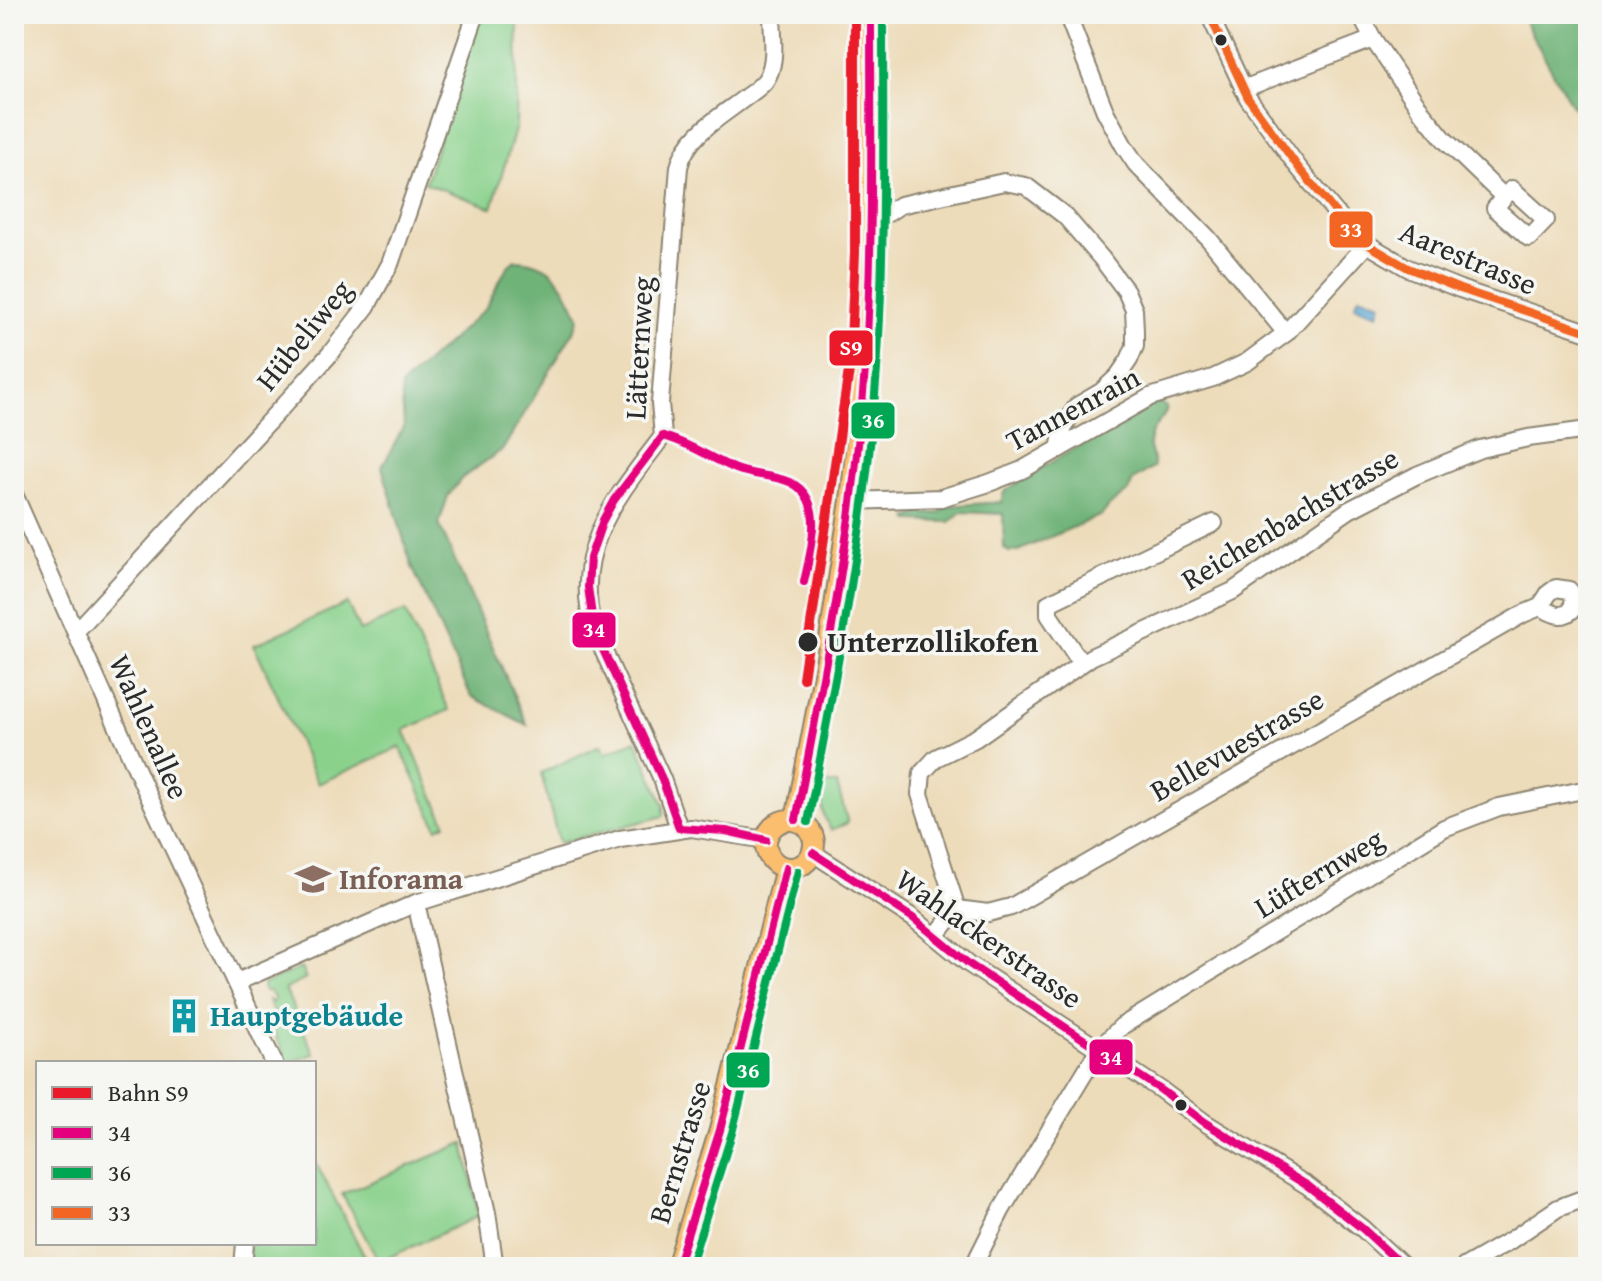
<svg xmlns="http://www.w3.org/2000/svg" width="1602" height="1281" font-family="'Gentium Book Plus',serif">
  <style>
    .green { fill: #8ad18c; stroke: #5a7e5c; stroke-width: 2 }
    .forest { fill: #6fb378; stroke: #4d6f52; stroke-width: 2 }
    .water { fill: #5aa5d2; stroke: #42687e; stroke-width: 2 }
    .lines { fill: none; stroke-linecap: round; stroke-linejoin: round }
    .minor-casing { stroke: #8c8472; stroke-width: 20 }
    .major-casing { stroke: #8c8472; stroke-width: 24 }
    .minor { stroke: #fff; stroke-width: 16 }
    .major { stroke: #fbbd6e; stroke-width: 20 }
    .bus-1-casing { stroke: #f6f6f2; stroke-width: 14 }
    .bus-2-casing { stroke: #f6f6f2; stroke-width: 14 }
    .bus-3-casing { stroke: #f6f6f2; stroke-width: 14 }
    .bus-1 { stroke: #e5007d; stroke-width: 8 }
    .bus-2 { stroke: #00a651; stroke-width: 8 }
    .bus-3 { stroke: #f26522; stroke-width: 8 }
    .rail-1-casing { stroke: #f6f6f2; stroke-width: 16 }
    .rail-1 { stroke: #ea1a2a; stroke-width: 10 }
    .bus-dot { fill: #2b2b2b; stroke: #f6f6f2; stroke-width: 3 }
    .labels { text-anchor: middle; stroke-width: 7; stroke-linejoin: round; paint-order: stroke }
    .street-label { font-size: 30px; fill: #2b2b2b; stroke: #f6f6f2 }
    .stop-label { font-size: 30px; font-weight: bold; fill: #2b2b2b; stroke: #f6f6f2; text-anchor: start }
    .education-label { font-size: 30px; font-weight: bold; fill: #785e54; stroke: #f6f6f2; text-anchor: start }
    .culture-label { font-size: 30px; font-weight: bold; fill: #0d838f; stroke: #f6f6f2; text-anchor: start }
    .line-badge { stroke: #f6f6f2; stroke-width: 3 }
    .badge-label { font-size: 22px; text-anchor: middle; font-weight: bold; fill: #fff }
  </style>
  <rect width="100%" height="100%" fill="#f6f6f2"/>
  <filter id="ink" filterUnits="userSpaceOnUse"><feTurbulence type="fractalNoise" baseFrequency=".0125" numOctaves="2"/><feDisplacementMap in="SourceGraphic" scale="16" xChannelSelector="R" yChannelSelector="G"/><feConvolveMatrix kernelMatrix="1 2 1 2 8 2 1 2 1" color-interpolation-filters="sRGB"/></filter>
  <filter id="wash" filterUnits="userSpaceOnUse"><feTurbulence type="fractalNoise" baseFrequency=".006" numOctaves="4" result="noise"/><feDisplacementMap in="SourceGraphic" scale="32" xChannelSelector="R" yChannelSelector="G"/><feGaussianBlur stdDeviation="1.8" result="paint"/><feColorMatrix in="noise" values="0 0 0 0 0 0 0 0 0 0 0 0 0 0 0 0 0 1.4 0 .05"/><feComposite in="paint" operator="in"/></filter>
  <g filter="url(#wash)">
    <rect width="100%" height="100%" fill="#eddcba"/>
    <g class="green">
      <path d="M 479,17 L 518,18 L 516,126 L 492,208 L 425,183 Z"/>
      <path d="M 347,603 L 360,631 L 405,611 L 449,710 L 404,730 L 446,824 L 437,828 L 400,747 L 318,784 L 254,645 Z"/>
      <path d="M 636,740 L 664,805 L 664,816 L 559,843 L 541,773 L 600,745 L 604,754 Z"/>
      <path d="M 824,784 L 837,784 L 848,823 L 831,830 C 822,815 819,802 824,784 Z"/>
      <path d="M 301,968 L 306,979 L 285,989 L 298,1019 L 276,1018 L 268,1000 L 273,1002 L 275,999 L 269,991 L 264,991 L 263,984 Z"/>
      <path d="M 274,1024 L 301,1025 L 314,1054 L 288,1063 L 272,1027 Z"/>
      <path d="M 464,1143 L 479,1216 L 379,1262 L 342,1194 Z"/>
      <path d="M 314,1159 L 370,1267 L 247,1267 L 250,1243 L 314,1243 Z"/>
    </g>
    <g class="forest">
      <path d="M 1520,14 L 1588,14 L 1588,134 Z"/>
      <path d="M 515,260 C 557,262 562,284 579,317 L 575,329 L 503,449 L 462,478 L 448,496 L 439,524 L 527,725 L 471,696 L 412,567 L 382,467 L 404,426 L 401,386 L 485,309 L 507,267 Z"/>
      <path d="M 1160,402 L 1167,407 C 1165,420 1155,423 1151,435 C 1146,447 1155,456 1154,467 L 1133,480 L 1129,491 L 1110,505 L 1102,515 L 1018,551 L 1009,552 L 1004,548 L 1003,514 L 961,512 L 950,522 L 910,521 L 908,518 L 917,514 L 940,513 L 947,506 L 1001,502 L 1004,492 L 1024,478 L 1154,403 Z"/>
    </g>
    <path class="water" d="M 1359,296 L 1381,303 L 1378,314 L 1355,306 Z"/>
  </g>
  <g filter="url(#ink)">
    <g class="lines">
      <g class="minor-casing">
        <g id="minor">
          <path d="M 1067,14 L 1105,111 L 1124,146 L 1136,164 L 1208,238 L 1286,333"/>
          <path d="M 1209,14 L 1248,98 L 1298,167 L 1345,224 L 1367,244 L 1408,268 L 1460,289 L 1588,332"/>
          <path d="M 1373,39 L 1422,112 L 1445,140 L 1504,197 L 1495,208 L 1529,238 L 1546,220 L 1512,189 L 1504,197"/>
          <path d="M 1243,89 L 1373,39 L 1360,14"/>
          <path d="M 871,214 L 888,213 L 900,205 L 1004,182 L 1026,186 L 1065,216 L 1102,259 L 1126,291 L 1134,310 L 1135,331 L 1135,346 L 1129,360 L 1118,376 L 1101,392 L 1077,406 L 1064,426 L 1059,449"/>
          <path d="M 14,494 L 144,786 L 274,1063"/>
          <path d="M 851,501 L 941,498 L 989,483 L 1022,470 L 1150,397 L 1213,378 L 1247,362 L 1286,333 L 1367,244"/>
          <path d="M 76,631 L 293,395 L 330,354 L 367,306 L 390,264 L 476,14"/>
          <path d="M 1081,663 L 1049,615 L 1049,603 L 1214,523"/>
          <path d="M 679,828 L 662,779 L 594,630 C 570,550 618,495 663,436 L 660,403 L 679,167 C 686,135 722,116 746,97 C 754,91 764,85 768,76 C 777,58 772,33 772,14"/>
          <path d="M 813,853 L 913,918 L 969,964 L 1161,1090 L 1204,1122 L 1308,1186 L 1363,1229 L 1404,1267"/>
          <path d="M 416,903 L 487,1213 L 495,1267"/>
          <path d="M 957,909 L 988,913 L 1011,907 L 1523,614 L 1540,607 C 1552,613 1561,620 1572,610 L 1574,597 L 1569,590 L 1556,588 L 1549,593 L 1540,607"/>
          <path d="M 936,936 L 957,909 L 920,794 L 922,773 L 936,758 L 976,738 L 1091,657 L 1233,591 L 1349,510 L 1417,475 L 1480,449 L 1528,438 L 1588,430"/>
          <path d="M 237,982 L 416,903 L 620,839 L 691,828 L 766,840"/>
          <path d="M 243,1267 L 245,1243"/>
          <path d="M 973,1267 L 1002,1209 L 1099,1049 L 1122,1026 L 1444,828 L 1499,807 L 1588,789"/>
          <path d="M 1464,1267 L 1511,1240 L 1558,1208 L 1588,1197"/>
        </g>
      </g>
      <g class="major-casing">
        <g id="major">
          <circle cx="790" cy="844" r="24"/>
          <path d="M 796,820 L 827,659 L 851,501 L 866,354 L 871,214 L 871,14"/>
          <path d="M 677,1267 L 720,1130 L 786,868"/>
        </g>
      </g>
      <use href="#minor" class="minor"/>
      <use href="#major" class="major"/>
      <g class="bus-1-casing">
        <g id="bus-1">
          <path d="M 663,436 L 614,500 L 603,520 L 590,558 L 588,587 L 594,630 L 662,779 L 679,828"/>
          <path d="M 663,436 C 690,443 711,459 736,469 C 751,475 768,475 784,480 C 828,493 811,549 804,582"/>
          <path d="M 796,820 C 826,666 856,510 866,353 C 873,240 871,127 871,14"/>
          <path d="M 679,828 L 726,831 L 766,840"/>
          <path d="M 813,853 L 913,918 L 969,964 L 1161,1090 L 1204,1122 L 1308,1186 L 1363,1229 L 1404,1267"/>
          <path d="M 677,1267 L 720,1130 L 786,868"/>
        </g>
      </g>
      <g class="bus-2-casing">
        <g id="bus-2">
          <path d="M 808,822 C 838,667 868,512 878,354 C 885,241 883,127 883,14"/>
          <path d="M 690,1267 L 732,1133 L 798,871"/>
        </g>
      </g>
      <g class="bus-3-casing">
        <path id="bus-3" d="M 1209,14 L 1248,98 L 1298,167 L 1345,224 L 1367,244 L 1408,268 L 1460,289 L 1588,332"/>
      </g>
      <use href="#bus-1" class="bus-1"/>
      <use href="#bus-2" class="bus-2"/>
      <use href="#bus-3" class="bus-3"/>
      <g class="rail-1-casing">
        <path id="rail-1" d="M 803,678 L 850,364 L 855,253 L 855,14"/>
      </g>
      <use href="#rail-1" class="rail-1"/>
    </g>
  </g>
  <defs>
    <g id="university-bare" transform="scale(2.76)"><path d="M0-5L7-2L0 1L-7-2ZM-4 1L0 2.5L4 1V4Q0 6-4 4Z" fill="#8d6e63" stroke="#f6f6f2" stroke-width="2.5" paint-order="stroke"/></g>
    <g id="building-bare" transform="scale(2.76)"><path d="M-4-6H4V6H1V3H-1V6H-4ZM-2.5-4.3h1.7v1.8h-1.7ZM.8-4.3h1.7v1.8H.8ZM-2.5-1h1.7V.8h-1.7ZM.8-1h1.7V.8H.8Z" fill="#0f9aa8" stroke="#f6f6f2" stroke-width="2.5" paint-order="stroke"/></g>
  </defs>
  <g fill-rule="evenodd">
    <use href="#university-bare" x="313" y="879"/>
    <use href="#building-bare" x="184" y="1016"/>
  </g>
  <g class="bus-dot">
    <circle cx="1221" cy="40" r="7"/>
    <circle cx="808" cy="642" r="11"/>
    <circle cx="1181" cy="1105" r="7"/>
  </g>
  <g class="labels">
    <g class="street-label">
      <text transform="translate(1468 258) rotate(23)" y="10">Aarestrasse</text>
      <text transform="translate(304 335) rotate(-51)" y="10">Hübeliweg</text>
      <text transform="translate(639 348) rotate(-87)" y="10">Lätternweg</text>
      <text transform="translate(1073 409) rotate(-28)" y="10">Tannenrain</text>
      <text transform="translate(1290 519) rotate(-31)" y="10">Reichenbachstrasse</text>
      <text transform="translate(149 727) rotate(66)" y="10">Wahlenallee</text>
      <text transform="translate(1237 745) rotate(-30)" y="10">Bellevuestrasse</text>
      <text transform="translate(1319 873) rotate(-31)" y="10">Lüfternweg</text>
      <text transform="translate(989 939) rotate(35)" y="10">Wahlackerstrasse</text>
      <text transform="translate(680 1152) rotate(-73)" y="10">Bernstrasse</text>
    </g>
    <g class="stop-label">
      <text x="827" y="652">Unterzollikofen</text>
    </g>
    <g class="education-label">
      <text x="339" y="889">Inforama</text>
    </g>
    <g class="culture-label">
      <text x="210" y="1026">Hauptgebäude</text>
    </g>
  </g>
  <g class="line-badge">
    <rect x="1328" y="210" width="46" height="39" rx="8" fill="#f26522"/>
    <rect x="828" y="329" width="46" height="38" rx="8" fill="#ea1a2a"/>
    <rect x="850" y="401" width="46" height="39" rx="8" fill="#00a651"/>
    <rect x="571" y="611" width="46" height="38" rx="8" fill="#e5007d"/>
    <rect x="1088" y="1038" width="46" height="38" rx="8" fill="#e5007d"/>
    <rect x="725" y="1051" width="46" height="38" rx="8" fill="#00a651"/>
  </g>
  <g class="badge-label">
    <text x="1351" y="237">33</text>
    <text x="851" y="355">S9</text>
    <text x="873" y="428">36</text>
    <text x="594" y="637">34</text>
    <text x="1111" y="1065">34</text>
    <text x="748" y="1078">36</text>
  </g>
  <rect width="1602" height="1281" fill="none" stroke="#f6f6f2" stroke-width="48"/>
  <rect x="36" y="1061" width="280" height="184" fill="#f6f6f2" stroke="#a5a5a2" stroke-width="2"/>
  <rect x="52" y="1087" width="40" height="12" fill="#ea1a2a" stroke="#a5a5a2" stroke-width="2"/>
  <text x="108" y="1101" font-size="24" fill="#2b2b2b">Bahn S9</text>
  <rect x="52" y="1127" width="40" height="12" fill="#e5007d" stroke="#a5a5a2" stroke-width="2"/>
  <text x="108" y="1141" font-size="24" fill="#2b2b2b">34</text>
  <rect x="52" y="1167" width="40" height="12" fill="#00a651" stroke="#a5a5a2" stroke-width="2"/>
  <text x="108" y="1181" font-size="24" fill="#2b2b2b">36</text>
  <rect x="52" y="1207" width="40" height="12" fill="#f26522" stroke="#a5a5a2" stroke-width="2"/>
  <text x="108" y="1221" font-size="24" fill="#2b2b2b">33</text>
</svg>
